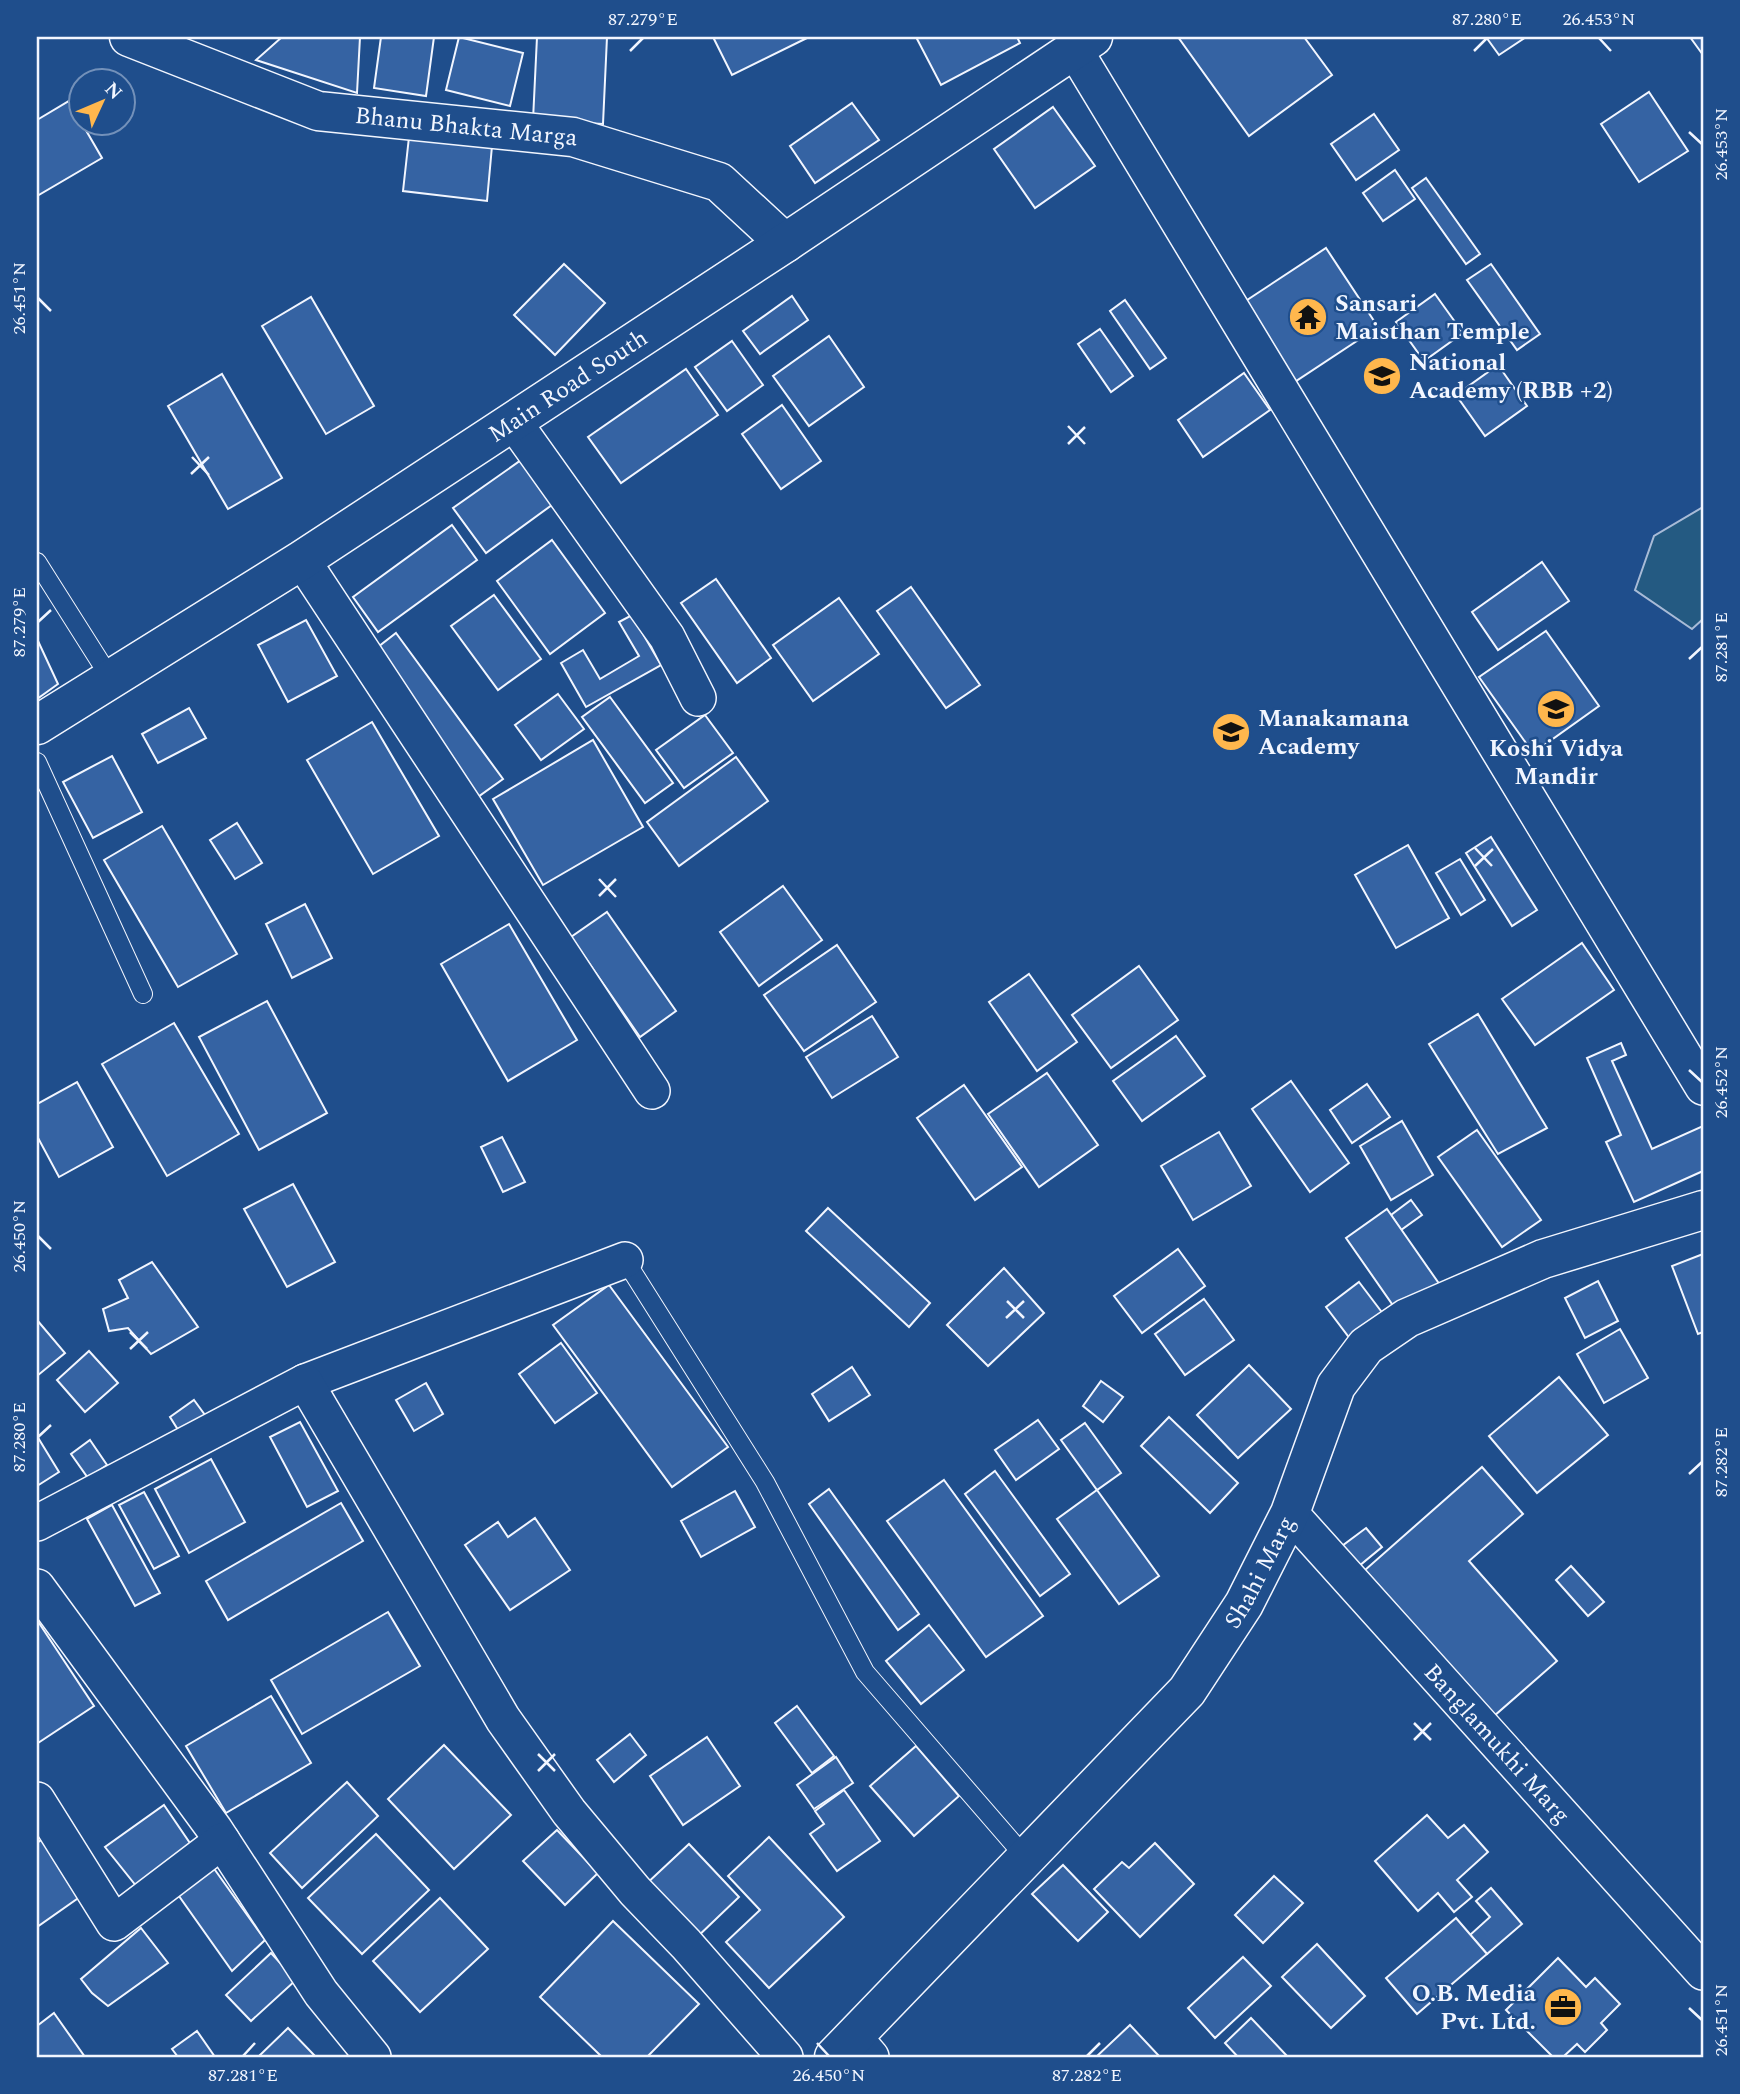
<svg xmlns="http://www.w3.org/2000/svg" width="1740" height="2094" font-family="Spectral,serif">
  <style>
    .green { fill: #245a82; stroke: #a8bbd7; stroke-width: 2 }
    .building { fill: #3563a3; stroke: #f2f6ff; stroke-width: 2 }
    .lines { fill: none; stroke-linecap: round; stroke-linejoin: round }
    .lane-casing { stroke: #f2f6ff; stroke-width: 20 }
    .street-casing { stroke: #f2f6ff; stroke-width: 38 }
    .secondary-casing { stroke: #f2f6ff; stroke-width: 41 }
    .primary-casing { stroke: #f2f6ff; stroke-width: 41 }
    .lane { stroke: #1f4e8c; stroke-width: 18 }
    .street { stroke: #1f4e8c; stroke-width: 35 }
    .secondary { stroke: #1f4e8c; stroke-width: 38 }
    .primary { stroke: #1f4e8c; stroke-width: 38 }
    .ticks { fill: none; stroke: #f2f6ff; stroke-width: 2.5 }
    .labels { text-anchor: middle; stroke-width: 5; stroke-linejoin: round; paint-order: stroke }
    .street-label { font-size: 24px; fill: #f2f6ff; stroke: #1f4e8c }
    .poi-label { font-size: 24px; font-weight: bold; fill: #f2f6ff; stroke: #1f4e8c; text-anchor: start }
    .neatline { fill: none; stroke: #f2f6ff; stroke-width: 2.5 }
    .ticks-label { font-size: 18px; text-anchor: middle; fill: #f2f6ff }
  </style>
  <rect width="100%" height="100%" fill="#1f4e8c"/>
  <path class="green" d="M 1703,507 L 1703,619 L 1692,629 L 1635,590 L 1654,536 Z"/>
  <g class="building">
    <path d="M 282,37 L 360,37 L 357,93 L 256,60 Z"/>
    <path d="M 381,37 L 434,37 L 426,96 L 374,88 Z"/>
    <path d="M 459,37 L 523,53 L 510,106 L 446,90 Z"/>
    <path d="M 537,37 L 607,37 L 603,124 L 533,120 Z"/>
    <path d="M 713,37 L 809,37 L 732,75 Z"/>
    <path d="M 916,37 L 1017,37 L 1020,43 L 941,85 Z"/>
    <path d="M 1178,37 L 1304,37 L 1332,75 L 1249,136 Z"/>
    <path d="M 1486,37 L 1526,37 L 1499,55 Z"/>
    <path d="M 1690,37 L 1703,37 L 1703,55 Z"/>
    <path d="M 1649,92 L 1688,151 L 1639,182 L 1601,124 Z"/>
    <path d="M 69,101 L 102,158 L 37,196 L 37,120 Z"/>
    <path d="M 852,103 L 879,140 L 815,183 L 790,146 Z"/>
    <path d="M 1053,107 L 1095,166 L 1035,208 L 994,149 Z"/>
    <path d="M 1374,114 L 1399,150 L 1356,180 L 1331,144 Z"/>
    <path d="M 409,137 L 492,146 L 487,201 L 403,191 Z"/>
    <path d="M 1395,170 L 1415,199 L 1383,221 L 1363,193 Z"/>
    <path d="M 1426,178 L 1480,254 L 1466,264 L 1412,188 Z"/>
    <path d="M 1326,248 L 1378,327 L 1290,385 L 1238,306 Z"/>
    <path d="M 564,264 L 605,303 L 555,355 L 514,315 Z"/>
    <path d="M 1491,264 L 1540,334 L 1517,350 L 1467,280 Z"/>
    <path d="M 1435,294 L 1463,333 L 1424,361 L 1396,322 Z"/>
    <path d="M 792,296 L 808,320 L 760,354 L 743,331 Z"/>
    <path d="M 311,297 L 374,406 L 326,434 L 262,326 Z"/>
    <path d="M 1125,300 L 1166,358 L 1150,369 L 1110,311 Z"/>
    <path d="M 1100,329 L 1133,376 L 1111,392 L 1078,344 Z"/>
    <path d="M 829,336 L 864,387 L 809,426 L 773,376 Z"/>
    <path d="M 732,341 L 763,385 L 727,411 L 695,367 Z"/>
    <path d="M 1498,365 L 1527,406 L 1485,436 L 1456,395 Z"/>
    <path d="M 686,369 L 718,415 L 621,483 L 588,437 Z"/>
    <path d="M 1244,373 L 1270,410 L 1203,457 L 1178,420 Z"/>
    <path d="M 222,374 L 282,478 L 228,509 L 168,406 Z"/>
    <path d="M 782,405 L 821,461 L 781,489 L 742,434 Z"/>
    <path d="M 524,458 L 556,502 L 486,553 L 453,508 Z"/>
    <path d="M 452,525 L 477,560 L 378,632 L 353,597 Z"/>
    <path d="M 552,540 L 605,613 L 550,654 L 497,581 Z"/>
    <path d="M 1542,562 L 1569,601 L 1498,650 L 1472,612 Z"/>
    <path d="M 716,579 L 771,658 L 737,683 L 681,603 Z"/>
    <path d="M 911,587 L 980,685 L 946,708 L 877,611 Z"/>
    <path d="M 494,595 L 541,659 L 498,690 L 451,626 Z"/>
    <path d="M 839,598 L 879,654 L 813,701 L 773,645 Z"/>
    <path d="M 632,615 L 661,665 L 586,707 L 561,663 L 583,650 L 600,679 L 639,656 L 619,622 Z"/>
    <path d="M 306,620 L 337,676 L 288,702 L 258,645 Z"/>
    <path d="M 1546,631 L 1599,706 L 1533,753 L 1479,677 Z"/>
    <path d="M 396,633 L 503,779 L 475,799 L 369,654 Z"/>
    <path d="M 38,641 L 58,684 L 37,699 L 37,641 Z"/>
    <path d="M 558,694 L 584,729 L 541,760 L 515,725 Z"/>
    <path d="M 610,697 L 673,783 L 645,803 L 582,717 Z"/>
    <path d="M 189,708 L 206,738 L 158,763 L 142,734 Z"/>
    <path d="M 705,715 L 733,753 L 684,788 L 656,750 Z"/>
    <path d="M 372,722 L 439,836 L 373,874 L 307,760 Z"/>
    <path d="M 593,740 L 643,827 L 543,885 L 493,799 Z"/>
    <path d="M 112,756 L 142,812 L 93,838 L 63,782 Z"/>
    <path d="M 736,757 L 768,801 L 679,866 L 647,822 Z"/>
    <path d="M 237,823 L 262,863 L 235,879 L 210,840 Z"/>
    <path d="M 162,826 L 237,954 L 178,987 L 104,860 Z"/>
    <path d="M 1491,837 L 1537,910 L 1512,926 L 1466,853 Z"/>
    <path d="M 1408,845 L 1449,918 L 1396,948 L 1355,875 Z"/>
    <path d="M 1460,859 L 1485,900 L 1461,915 L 1436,873 Z"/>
    <path d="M 783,886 L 822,940 L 759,986 L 720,932 Z"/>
    <path d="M 305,904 L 332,958 L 292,978 L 266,924 Z"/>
    <path d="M 607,912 L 676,1011 L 640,1037 L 571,937 Z"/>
    <path d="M 509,924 L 577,1040 L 508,1081 L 441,964 Z"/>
    <path d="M 1582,943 L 1614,990 L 1535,1045 L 1502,999 Z"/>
    <path d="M 837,945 L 876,1002 L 804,1051 L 764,995 Z"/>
    <path d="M 1139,966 L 1178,1020 L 1111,1068 L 1072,1015 Z"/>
    <path d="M 1029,974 L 1077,1042 L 1037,1071 L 989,1002 Z"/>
    <path d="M 267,1001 L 327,1113 L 259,1150 L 199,1037 Z"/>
    <path d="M 1478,1014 L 1547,1128 L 1498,1154 L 1429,1044 Z"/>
    <path d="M 872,1016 L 898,1057 L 832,1098 L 806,1057 Z"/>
    <path d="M 174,1023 L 239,1134 L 167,1176 L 102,1064 Z"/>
    <path d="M 1176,1036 L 1205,1076 L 1142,1121 L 1113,1081 Z"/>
    <path d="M 1621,1043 L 1626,1055 L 1612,1061 L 1652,1149 L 1703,1126 L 1703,1171 L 1634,1202 L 1606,1142 L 1621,1135 L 1587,1058 Z"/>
    <path d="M 1047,1073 L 1098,1145 L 1039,1187 L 988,1114 Z"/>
    <path d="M 1291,1081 L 1349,1163 L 1310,1192 L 1252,1109 Z"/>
    <path d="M 77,1082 L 113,1147 L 59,1177 L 37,1136 L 37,1104 Z"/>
    <path d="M 1367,1084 L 1390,1117 L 1352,1143 L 1330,1110 Z"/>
    <path d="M 964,1085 L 1022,1167 L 975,1200 L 917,1118 Z"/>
    <path d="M 1402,1121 L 1433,1175 L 1391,1200 L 1360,1146 Z"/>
    <path d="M 1477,1130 L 1541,1220 L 1502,1247 L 1438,1157 Z"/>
    <path d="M 1219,1132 L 1251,1186 L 1193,1220 L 1161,1166 Z"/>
    <path d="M 502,1137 L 525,1182 L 503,1192 L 481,1147 Z"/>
    <path d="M 293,1184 L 335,1262 L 287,1287 L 244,1209 Z"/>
    <path d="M 1411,1200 L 1422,1215 L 1401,1230 L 1391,1215 Z"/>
    <path d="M 828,1208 L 930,1303 L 909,1327 L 806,1231 Z"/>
    <path d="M 1387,1209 L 1440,1285 L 1399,1314 L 1346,1238 Z"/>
    <path d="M 1178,1249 L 1205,1286 L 1142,1333 L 1114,1296 Z"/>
    <path d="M 1703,1254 L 1703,1332 L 1698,1334 L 1672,1266 Z"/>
    <path d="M 152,1262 L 198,1327 L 151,1354 L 128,1328 L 109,1331 L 103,1309 L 128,1298 L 119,1280 Z"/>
    <path d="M 1004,1268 L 1044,1313 L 988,1366 L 947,1325 Z"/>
    <path d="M 1598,1281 L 1618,1321 L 1585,1338 L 1565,1298 Z"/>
    <path d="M 1359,1282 L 1384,1315 L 1351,1340 L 1326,1307 Z"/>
    <path d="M 609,1285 L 728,1447 L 672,1487 L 553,1325 Z"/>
    <path d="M 1204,1299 L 1234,1340 L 1185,1375 L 1155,1334 Z"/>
    <path d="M 37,1320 L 65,1353 L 37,1376 Z"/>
    <path d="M 1620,1329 L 1648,1378 L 1604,1403 L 1577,1354 Z"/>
    <path d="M 561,1343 L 597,1393 L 555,1423 L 519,1374 Z"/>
    <path d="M 89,1351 L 118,1383 L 85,1412 L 57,1380 Z"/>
    <path d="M 1249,1365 L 1291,1409 L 1238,1458 L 1197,1415 Z"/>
    <path d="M 852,1367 L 870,1395 L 829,1421 L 812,1394 Z"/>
    <path d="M 1559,1377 L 1608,1435 L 1537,1493 L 1489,1436 Z"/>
    <path d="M 1101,1381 L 1123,1397 L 1103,1422 L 1083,1406 Z"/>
    <path d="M 426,1383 L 443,1414 L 414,1431 L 396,1400 Z"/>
    <path d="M 194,1400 L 205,1415 L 180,1433 L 170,1417 Z"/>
    <path d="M 1169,1417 L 1238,1483 L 1210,1513 L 1141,1446 Z"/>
    <path d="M 1038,1420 L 1059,1449 L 1016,1480 L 995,1450 Z"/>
    <path d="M 300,1422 L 338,1491 L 307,1507 L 270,1437 Z"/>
    <path d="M 1085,1423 L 1121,1473 L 1097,1490 L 1061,1440 Z"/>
    <path d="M 37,1436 L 59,1472 L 37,1486 Z"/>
    <path d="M 90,1440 L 107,1465 L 88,1478 L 71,1454 Z"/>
    <path d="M 211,1459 L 245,1522 L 189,1553 L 155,1489 Z"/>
    <path d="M 1482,1467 L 1523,1514 L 1469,1561 L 1557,1661 L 1494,1716 L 1365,1570 Z"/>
    <path d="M 995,1471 L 1070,1574 L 1040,1596 L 965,1494 Z"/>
    <path d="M 944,1480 L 1043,1616 L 986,1657 L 887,1521 Z"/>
    <path d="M 829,1489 L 919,1614 L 898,1630 L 809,1504 Z"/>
    <path d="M 1097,1490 L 1159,1576 L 1119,1604 L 1057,1519 Z"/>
    <path d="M 735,1491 L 755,1527 L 701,1557 L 681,1521 Z"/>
    <path d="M 144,1492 L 179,1556 L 154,1569 L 119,1505 Z"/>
    <path d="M 341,1503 L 363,1541 L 228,1620 L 206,1581 Z"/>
    <path d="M 112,1505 L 160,1593 L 135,1606 L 87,1519 Z"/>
    <path d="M 535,1518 L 570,1570 L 510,1610 L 465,1545 L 498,1522 L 508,1537 Z"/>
    <path d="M 1366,1528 L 1382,1547 L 1359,1566 L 1342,1546 Z"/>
    <path d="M 1571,1566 L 1604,1602 L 1588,1616 L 1556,1580 Z"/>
    <path d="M 388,1612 L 420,1666 L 302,1734 L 271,1680 Z"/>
    <path d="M 37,1620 L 94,1706 L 38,1743 L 37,1742 Z"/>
    <path d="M 929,1625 L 964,1670 L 921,1704 L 886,1661 Z"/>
    <path d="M 271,1696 L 311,1763 L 226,1813 L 186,1746 Z"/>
    <path d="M 797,1706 L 834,1756 L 812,1773 L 775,1723 Z"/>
    <path d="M 630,1734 L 646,1755 L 614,1782 L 597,1760 Z"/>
    <path d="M 707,1737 L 740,1786 L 683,1825 L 650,1776 Z"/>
    <path d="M 444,1745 L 511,1815 L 454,1869 L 388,1799 Z"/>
    <path d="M 916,1746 L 959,1796 L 914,1836 L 870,1786 Z"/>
    <path d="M 836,1757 L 853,1783 L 814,1809 L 797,1785 Z"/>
    <path d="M 347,1782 L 378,1816 L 302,1888 L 270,1853 Z"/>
    <path d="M 844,1790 L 880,1841 L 837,1871 L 810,1834 L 824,1824 L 815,1811 Z"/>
    <path d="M 164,1805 L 196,1852 L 137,1887 L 105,1847 Z"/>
    <path d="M 1427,1815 L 1448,1838 L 1464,1825 L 1488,1852 L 1457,1880 L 1472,1897 L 1454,1912 L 1438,1893 L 1418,1911 L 1375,1861 Z"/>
    <path d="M 557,1830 L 598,1873 L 565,1905 L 523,1861 Z"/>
    <path d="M 376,1834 L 429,1890 L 362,1954 L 308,1898 Z"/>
    <path d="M 769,1837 L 844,1917 L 769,1988 L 726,1942 L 760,1910 L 728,1876 Z"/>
    <path d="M 44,1838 L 84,1894 L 37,1927 L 37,1843 Z"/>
    <path d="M 1155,1843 L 1194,1884 L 1140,1937 L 1094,1889 L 1122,1862 L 1129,1868 Z"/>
    <path d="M 689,1844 L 739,1897 L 694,1940 L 644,1886 Z"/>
    <path d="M 210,1863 L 265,1940 L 232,1971 L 174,1889 Z"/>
    <path d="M 1063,1865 L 1108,1912 L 1078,1941 L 1032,1894 Z"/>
    <path d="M 1274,1876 L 1303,1903 L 1263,1943 L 1235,1915 Z"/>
    <path d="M 1491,1888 L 1522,1924 L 1487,1954 L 1470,1935 L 1490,1917 L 1476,1901 Z"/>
    <path d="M 440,1898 L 488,1949 L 420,2012 L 373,1961 Z"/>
    <path d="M 1456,1918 L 1487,1954 L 1417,2014 L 1386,1978 Z"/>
    <path d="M 613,1921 L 699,2004 L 647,2057 L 602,2057 L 540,1997 Z"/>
    <path d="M 141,1928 L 168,1963 L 108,2006 L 92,1993 L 81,1979 Z"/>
    <path d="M 1317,1944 L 1365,1996 L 1331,2028 L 1282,1977 Z"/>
    <path d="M 271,1953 L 296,1980 L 251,2021 L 226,1995 Z"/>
    <path d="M 1243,1957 L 1271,1986 L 1215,2038 L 1188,2008 Z"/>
    <path d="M 1558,1958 L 1586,1987 L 1595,1978 L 1620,2004 L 1601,2023 L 1607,2030 L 1585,2052 L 1577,2044 L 1563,2057 L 1553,2057 L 1506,2010 Z"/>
    <path d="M 54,2013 L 85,2057 L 37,2057 L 37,2026 Z"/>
    <path d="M 1251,2018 L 1288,2057 L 1238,2057 L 1225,2043 Z"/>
    <path d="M 1130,2025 L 1160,2057 L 1096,2057 Z"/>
    <path d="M 288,2028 L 316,2057 L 258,2057 Z"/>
    <path d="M 197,2031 L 215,2057 L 178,2057 L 172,2049 Z"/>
  </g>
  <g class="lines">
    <g class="lane-casing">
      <g id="lane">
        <path d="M 37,562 L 111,679"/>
        <path d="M 37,762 L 143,994"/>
        <path d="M 625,1260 L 765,1482 L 865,1672 L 1026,1858"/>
      </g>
    </g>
    <g class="street-casing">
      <g id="street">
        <path d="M 1074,49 L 1703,1087"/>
        <path d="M 513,421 L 667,637 L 698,698"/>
        <path d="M 302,560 L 652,1091"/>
        <path d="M 305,1382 L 625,1260"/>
        <path id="s1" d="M 1290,1513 L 1703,1972"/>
        <path d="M 37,1523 L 305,1382 L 503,1719 L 569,1812 L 635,1891 L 686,1944 L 785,2057"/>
        <path d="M 37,1587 L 215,1830 L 321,1993 L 373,2057"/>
        <path d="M 37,1800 L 114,1923 L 222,1841"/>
        <path d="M 853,2036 L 871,2057"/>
      </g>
    </g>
    <g class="secondary-casing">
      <g id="secondary">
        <path id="s2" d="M 129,37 L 318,111 L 573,137 L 719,182 L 785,243"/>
        <path id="s3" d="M 834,2057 L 1187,1691 L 1244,1604 L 1290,1513 L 1336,1386 L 1366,1346 L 1407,1318 L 1543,1259 L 1703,1210"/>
      </g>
    </g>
    <g class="primary-casing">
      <g id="primary">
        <path id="s4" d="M 37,725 L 302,560 L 785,243 L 1093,37"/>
      </g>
    </g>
    <use href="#lane" class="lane"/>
    <use href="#street" class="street"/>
    <use href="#secondary" class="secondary"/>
    <use href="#primary" class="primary"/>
  </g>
  <path class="ticks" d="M 1599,38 L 1611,51M 630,51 L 643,38M 1474,51 L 1487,38M 1689,132 L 1702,144M 38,298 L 51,311M 1068,426 L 1085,444M 1068,444 L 1085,427M 192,457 L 209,475M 191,474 L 209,457M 38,622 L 51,610M 1689,659 L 1702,647M 1475,848 L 1492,866M 1475,866 L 1493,849M 599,879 L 616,897M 599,896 L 616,879M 1689,1070 L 1702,1082M 38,1236 L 51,1249M 1007,1301 L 1024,1318M 1006,1318 L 1024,1301M 130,1332 L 147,1349M 130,1349 L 148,1332M 38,1437 L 51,1425M 1689,1474 L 1702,1462M 1414,1723 L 1431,1740M 1414,1740 L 1431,1723M 538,1754 L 555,1771M 538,1771 L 555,1754M 1689,2008 L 1702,2020M 817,2043 L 829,2056M 243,2056 L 255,2043M 1087,2056 L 1100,2043"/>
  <defs>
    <g id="temple-disc" transform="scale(2.0125)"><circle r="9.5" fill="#ffb74d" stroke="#1f4e8c"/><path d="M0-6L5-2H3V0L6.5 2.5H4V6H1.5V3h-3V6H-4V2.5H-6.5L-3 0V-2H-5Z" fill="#111"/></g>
    <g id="school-disc" transform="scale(2.0125)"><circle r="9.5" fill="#ffb74d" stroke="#1f4e8c"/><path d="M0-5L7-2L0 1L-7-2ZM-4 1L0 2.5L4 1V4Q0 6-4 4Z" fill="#111"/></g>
    <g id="office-disc" transform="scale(2.0125)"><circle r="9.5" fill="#ffb74d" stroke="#1f4e8c"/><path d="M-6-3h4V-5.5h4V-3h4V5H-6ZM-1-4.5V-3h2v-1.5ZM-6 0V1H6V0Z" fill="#111"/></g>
  </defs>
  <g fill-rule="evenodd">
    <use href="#temple-disc" x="1308" y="317"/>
    <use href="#school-disc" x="1382" y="376"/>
    <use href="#school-disc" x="1556" y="709"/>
    <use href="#school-disc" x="1231" y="732"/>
    <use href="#office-disc" x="1563" y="2007"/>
  </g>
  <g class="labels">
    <g class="street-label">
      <text dy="8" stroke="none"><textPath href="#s2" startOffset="352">Bhanu Bhakta Marga</textPath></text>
      <text dy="8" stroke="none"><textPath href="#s4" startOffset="630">Main Road South</textPath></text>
      <text dy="8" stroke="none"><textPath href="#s3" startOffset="648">Shahi Marg</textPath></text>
      <text dy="8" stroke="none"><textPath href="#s1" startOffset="310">Banglamukhi Marg</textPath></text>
    </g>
    <g class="poi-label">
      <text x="1335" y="311">Sansari<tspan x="1335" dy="28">Maisthan Temple</tspan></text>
      <text x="1409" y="370">National<tspan x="1409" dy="28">Academy (RBB +2)</tspan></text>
      <text x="1258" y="726">Manakamana<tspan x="1258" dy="28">Academy</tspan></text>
      <text x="1556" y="756" text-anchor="middle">Koshi Vidya<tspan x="1556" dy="28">Mandir</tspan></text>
      <text x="1536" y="2001" text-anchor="end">O.B. Media<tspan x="1536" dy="28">Pvt. Ltd.</tspan></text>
    </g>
  </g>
  <rect width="1740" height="2094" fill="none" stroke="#1f4e8c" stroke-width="77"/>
  <g transform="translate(102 102) rotate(46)"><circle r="33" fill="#1f4e8c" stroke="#7391ba" stroke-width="2"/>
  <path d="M0-5L12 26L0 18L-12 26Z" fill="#ffb74d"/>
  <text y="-10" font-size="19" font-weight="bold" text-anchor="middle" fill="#f2f6ff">N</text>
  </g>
  <rect x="38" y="38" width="1664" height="2018" class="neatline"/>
  <g class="ticks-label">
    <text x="643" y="25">87.279°E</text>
    <text x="1487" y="25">87.280°E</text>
    <text x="1599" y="25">26.453°N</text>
    <text transform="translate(1721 144) rotate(-90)" y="6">26.453°N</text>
    <text transform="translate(19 298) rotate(-90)" y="6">26.451°N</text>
    <text transform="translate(19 622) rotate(-90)" y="6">87.279°E</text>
    <text transform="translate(1721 647) rotate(-90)" y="6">87.281°E</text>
    <text transform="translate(1721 1082) rotate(-90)" y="6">26.452°N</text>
    <text transform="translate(19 1236) rotate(-90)" y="6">26.450°N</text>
    <text transform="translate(19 1437) rotate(-90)" y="6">87.280°E</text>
    <text transform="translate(1721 1462) rotate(-90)" y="6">87.282°E</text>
    <text transform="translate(1721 2020) rotate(-90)" y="6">26.451°N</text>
    <text x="243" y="2081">87.281°E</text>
    <text x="829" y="2081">26.450°N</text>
    <text x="1087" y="2081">87.282°E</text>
  </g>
</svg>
